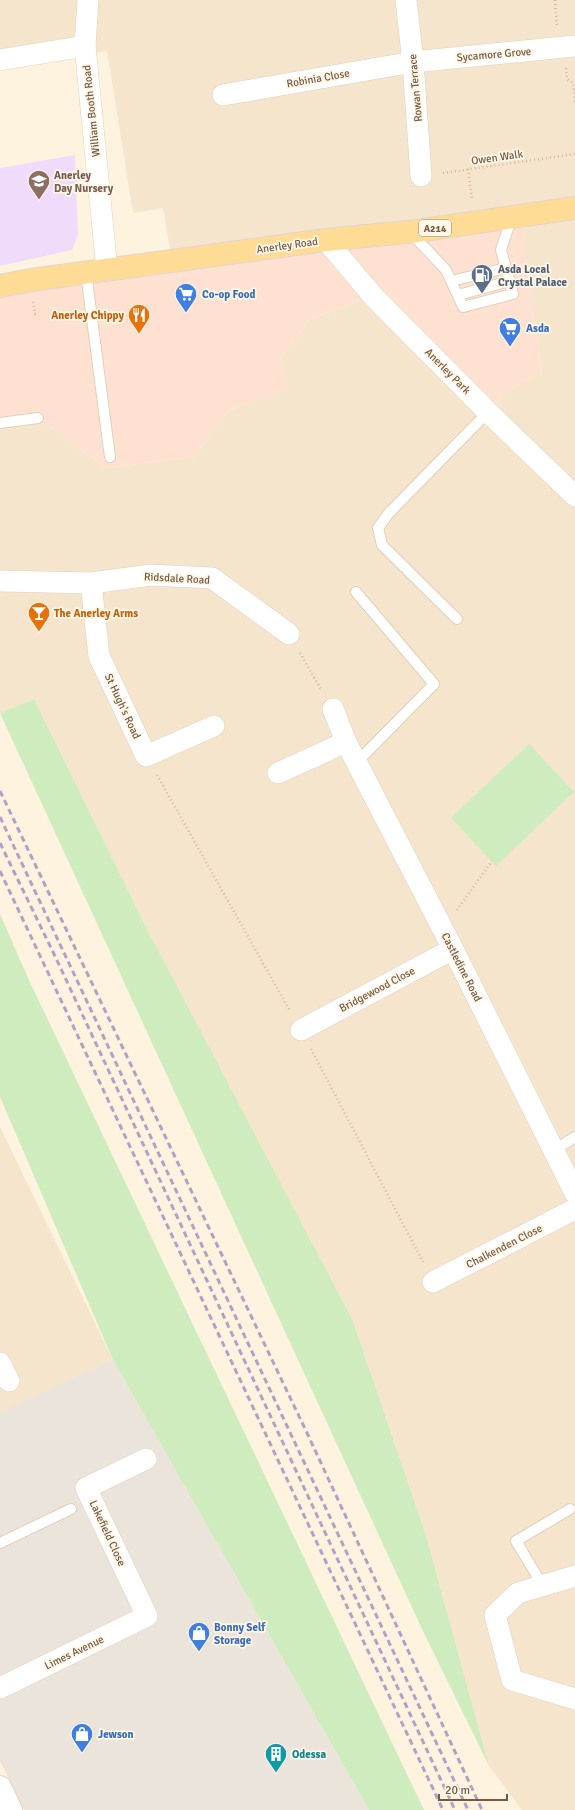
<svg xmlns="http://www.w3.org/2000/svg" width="575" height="1810" font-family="Signika,sans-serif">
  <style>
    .residential { fill: #f6e5cd }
    .commercial { fill: #ffe1d2 }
    .industrial { fill: #ebe4db }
    .education { fill: #f0dcfa }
    .green { fill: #ceecbd }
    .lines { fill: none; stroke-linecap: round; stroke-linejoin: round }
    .lane-casing { stroke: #e2cfbb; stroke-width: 12 }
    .street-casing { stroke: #e2cfbb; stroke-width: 22 }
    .secondary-casing { stroke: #e8d1b8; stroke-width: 24 }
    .primary-casing { stroke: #ded7d2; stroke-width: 24 }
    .path { stroke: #d9b598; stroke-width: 2.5; stroke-dasharray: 1 3; stroke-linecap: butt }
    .lane { stroke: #fff; stroke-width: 10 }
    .street { stroke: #fff; stroke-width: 21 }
    .secondary { stroke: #fff; stroke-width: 22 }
    .primary { stroke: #ffdc95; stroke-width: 22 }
    .rail { stroke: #b69ec7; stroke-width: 3; stroke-dasharray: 6 4; stroke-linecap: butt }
    .labels { text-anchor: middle; stroke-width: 3.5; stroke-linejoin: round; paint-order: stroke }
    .shield { fill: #fff7e7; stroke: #9e8876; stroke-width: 1 }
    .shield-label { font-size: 10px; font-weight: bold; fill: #755945 }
    .street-label { font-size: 11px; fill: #755945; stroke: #fff7e7 }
    .education-label { font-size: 11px; font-weight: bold; fill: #785e54; stroke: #fff7e7; text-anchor: start }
    .service-label { font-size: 11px; font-weight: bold; fill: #4e5e75; stroke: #fff7e7; text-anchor: start }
    .shop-label { font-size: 11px; font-weight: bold; fill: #366cbe; stroke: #fff7e7; text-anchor: start }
    .food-label { font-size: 11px; font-weight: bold; fill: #c56008; stroke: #fff7e7; text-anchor: end }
    .culture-label { font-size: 11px; font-weight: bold; fill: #0d838f; stroke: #fff7e7; text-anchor: start }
  </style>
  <rect width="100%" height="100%" fill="#fef3df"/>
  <g class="residential">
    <path d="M 0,0 L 575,0 L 575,1810 L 522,1810 L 489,1766 L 427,1539 L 149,933 L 34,699 L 0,713 L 0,430 L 45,423 L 106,468 L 194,457 L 229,410 L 288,389 L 280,359 L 309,320 L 373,296 L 488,412 L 504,394 L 542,371 L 524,247 L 525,215 L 172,261 L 163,208 L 133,213 L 107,51 L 0,66 Z"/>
    <path d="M 0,1127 L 113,1360 L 0,1414 Z"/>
  </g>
  <path class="commercial" d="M 525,214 L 524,247 L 542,371 L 504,394 L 488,412 L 373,296 L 309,320 L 280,359 L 289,389 L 229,410 L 194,457 L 106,468 L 45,423 L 0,430 L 0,286 Z"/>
  <path class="industrial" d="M 113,1360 L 369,1810 L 24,1810 L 0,1761 L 0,1412 Z"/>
  <path class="education" d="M 75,155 L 78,235 L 72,250 L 0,266 L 0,168 Z"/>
  <g class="green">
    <path d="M 34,699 L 149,933 L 352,1319 L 427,1539 L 489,1766 L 422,1629 L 0,713 Z"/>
    <path d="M 529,744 L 574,792 L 496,866 L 451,818 Z"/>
    <path d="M 0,914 L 28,978 L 424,1810 L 369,1810 L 113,1360 L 0,1097 Z"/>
  </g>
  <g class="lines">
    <g class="lane-casing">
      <g id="lane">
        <path d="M 410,232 L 446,270 L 463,307 L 513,294 L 501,250 L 512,216"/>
        <path d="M 86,273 L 110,457"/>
        <path d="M 451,281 L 506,268"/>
        <path d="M 458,295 L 509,281"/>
        <path d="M 0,423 L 38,418"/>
        <path d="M 356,592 L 434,684 L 357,762"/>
        <path d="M 457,619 L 382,545 L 378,528 L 388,514 L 488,412"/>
        <path d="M 554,1150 L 575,1137"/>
        <path d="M 0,1543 L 71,1509"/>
        <path d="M 543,1586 L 516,1541 L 570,1509"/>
      </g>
    </g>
    <g class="street-casing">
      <g id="street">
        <path d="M 88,0 L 85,46 L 107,270"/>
        <path d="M 406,0 L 413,62 L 421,176"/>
        <path d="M 0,60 L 85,46"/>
        <path d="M 223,95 L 413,62 L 575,46"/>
        <path d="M 326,240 L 373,296 L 488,412 L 575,496"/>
        <path d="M 0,581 L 91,583 L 151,575 L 212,578 L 289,634"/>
        <path d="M 91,583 L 99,656 L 146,756 L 214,726"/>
        <path d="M 333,709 L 346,742 L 453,949 L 575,1193"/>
        <path d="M 278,773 L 346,742"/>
        <path d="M 301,1030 L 453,949"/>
        <path d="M 433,1282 L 575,1209"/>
        <path d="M 0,1363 L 9,1381"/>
        <path d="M 575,1576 L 518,1593 L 495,1615 L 512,1680 L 575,1699"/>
        <path d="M 0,1688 L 147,1616 L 86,1488 L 146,1459"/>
      </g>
    </g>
    <g class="secondary-casing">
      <path id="secondary" d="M 0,1787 L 11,1810"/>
    </g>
    <g class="primary-casing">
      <path id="primary" d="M 0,286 L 31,280 L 326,240 L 416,231 L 575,208"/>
    </g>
    <g class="path">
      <path d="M 555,0 L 557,26"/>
      <path d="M 566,68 L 567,79 L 573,83 L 575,103"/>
      <path d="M 468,169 L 472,200"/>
      <path d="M 443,173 L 575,154"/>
      <path d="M 33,302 L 35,314 L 39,313"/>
      <path d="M 300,653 L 322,691"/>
      <path d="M 157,775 L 290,1011"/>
      <path d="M 457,910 L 492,861"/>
      <path d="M 311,1049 L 423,1262"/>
    </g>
    <use href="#lane" class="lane"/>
    <use href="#street" class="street"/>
    <use href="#secondary" class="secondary"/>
    <use href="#primary" class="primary"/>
    <g class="rail">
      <path d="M 0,791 L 308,1435 L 482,1810"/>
      <path d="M 0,817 L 468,1810"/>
      <path d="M 0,843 L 54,954 L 455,1810"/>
      <path d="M 0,871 L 443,1810"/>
    </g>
  </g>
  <defs>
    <g id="school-pin" transform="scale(1.15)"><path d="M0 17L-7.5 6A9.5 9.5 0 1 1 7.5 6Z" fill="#8d6e63" stroke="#fff7e7"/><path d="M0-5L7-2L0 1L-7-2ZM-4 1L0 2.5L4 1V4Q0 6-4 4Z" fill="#fff"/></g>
    <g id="fuel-pin" transform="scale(1.15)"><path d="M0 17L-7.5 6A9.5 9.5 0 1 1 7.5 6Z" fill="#5c6f8a" stroke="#fff7e7"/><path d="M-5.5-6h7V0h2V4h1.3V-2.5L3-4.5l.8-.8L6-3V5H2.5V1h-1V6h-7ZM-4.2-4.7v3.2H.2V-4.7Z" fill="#fff"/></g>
    <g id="supermarket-pin" transform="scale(1.15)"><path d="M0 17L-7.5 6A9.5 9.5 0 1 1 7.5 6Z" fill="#3f7fe0" stroke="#fff7e7"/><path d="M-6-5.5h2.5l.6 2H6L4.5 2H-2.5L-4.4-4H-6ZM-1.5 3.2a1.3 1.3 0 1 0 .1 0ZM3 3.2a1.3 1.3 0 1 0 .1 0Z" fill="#fff"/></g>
    <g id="restaurant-pin" transform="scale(1.15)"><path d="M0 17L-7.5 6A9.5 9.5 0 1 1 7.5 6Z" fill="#e8710a" stroke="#fff7e7"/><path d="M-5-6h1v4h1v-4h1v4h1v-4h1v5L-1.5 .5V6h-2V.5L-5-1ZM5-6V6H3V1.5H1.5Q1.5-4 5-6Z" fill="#fff"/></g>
    <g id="bar-pin" transform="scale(1.15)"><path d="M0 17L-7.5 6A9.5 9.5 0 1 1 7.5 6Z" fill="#e8710a" stroke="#fff7e7"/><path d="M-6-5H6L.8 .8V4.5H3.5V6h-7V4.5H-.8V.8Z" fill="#fff"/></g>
    <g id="shop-pin" transform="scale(1.15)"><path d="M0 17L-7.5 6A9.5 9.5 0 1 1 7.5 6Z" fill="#3f7fe0" stroke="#fff7e7"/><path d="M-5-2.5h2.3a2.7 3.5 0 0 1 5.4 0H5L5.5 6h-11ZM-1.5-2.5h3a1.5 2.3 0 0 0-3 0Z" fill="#fff"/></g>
    <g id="building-pin" transform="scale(1.15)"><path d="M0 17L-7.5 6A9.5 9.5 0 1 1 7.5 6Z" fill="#0f9aa8" stroke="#fff7e7"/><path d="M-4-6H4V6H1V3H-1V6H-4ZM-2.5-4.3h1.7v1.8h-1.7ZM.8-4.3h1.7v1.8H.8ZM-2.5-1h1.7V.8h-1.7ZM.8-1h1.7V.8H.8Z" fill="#fff"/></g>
  </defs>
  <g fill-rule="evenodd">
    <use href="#school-pin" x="39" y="181"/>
    <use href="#fuel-pin" x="482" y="275"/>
    <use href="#supermarket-pin" x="186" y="294"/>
    <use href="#restaurant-pin" x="139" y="315"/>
    <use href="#supermarket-pin" x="510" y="328"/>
    <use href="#bar-pin" x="39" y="613"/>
    <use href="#shop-pin" x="199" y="1633"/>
    <use href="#shop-pin" x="82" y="1734"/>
    <use href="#building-pin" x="276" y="1754"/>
  </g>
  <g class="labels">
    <rect class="shield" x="419" y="220" width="32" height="16" rx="3"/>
    <g class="shield-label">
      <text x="435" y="232">A214</text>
    </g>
    <g class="street-label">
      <text transform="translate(494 54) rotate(-5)" y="4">Sycamore Grove</text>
      <text transform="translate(318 78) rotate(-10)" y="4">Robinia Close</text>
      <text transform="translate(415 88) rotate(-95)" y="4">Rowan Terrace</text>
      <text transform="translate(91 111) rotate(-96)" y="4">William Booth Road</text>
      <text transform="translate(497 157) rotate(-8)" y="4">Owen Walk</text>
      <text transform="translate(287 245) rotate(-8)" y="4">Anerley Road</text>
      <text transform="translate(448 371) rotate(45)" y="4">Anerley Park</text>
      <text transform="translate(177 578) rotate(3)" y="4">Ridsdale Road</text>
      <text transform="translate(123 706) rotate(65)" y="4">St Hugh's Road</text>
      <text transform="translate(462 967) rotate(63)" y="4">Castledine Road</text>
      <text transform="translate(377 989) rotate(-28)" y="4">Bridgewood Close</text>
      <text transform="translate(504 1246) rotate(-27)" y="4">Chalkenden Close</text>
      <text transform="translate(108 1533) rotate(65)" y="4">Lakefield Close</text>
      <text transform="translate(74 1652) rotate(-26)" y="4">Limes Avenue</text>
    </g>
    <g class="education-label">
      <text x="54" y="179">Anerley<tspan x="54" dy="13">Day Nursery</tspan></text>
    </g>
    <g class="service-label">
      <text x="498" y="273">Asda Local<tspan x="498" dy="13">Crystal Palace</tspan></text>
    </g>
    <g class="shop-label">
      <text x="202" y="298">Co-op Food</text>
      <text x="526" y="332">Asda</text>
      <text x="214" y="1631">Bonny Self<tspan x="214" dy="13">Storage</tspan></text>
      <text x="98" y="1738">Jewson</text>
    </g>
    <g class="food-label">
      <text x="124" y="319">Anerley Chippy</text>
      <text x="54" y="617" text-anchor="start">The Anerley Arms</text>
    </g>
    <g class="culture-label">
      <text x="292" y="1758">Odessa</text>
    </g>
  </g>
  <path d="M439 1794v6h68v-6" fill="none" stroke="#755945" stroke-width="2"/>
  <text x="445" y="1794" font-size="12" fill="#755945" stroke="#fff7e7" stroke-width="3" paint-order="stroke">20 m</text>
</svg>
